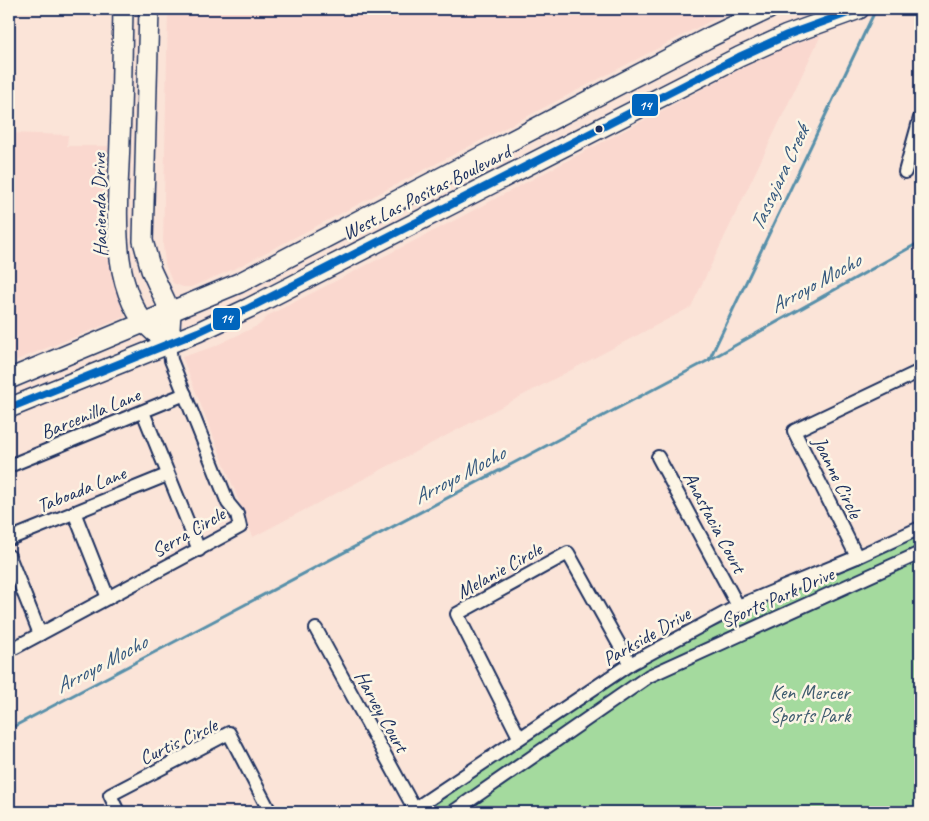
<svg xmlns="http://www.w3.org/2000/svg" width="929" height="821" font-family="Caveat,sans-serif">
  <style>
    .built { fill: #fad8cf }
    .green { fill: #a4da9e; stroke: #60847e }
    .lines { fill: none; stroke-linecap: round; stroke-linejoin: round }
    .stream { stroke: #5890aa; stroke-width: 3 }
    .street-casing { stroke: #1b2f5e; stroke-width: 16 }
    .secondary-casing { stroke: #1b2f5e; stroke-width: 22 }
    .street { stroke: #fcf5e5; stroke-width: 12 }
    .secondary { stroke: #fcf5e5; stroke-width: 19 }
    .bus-1-casing { stroke: #fcf5e5; stroke-width: 11 }
    .bus-1 { stroke: #0065bd; stroke-width: 8 }
    .bus-dot { fill: #1b2f5e; stroke: #fcf5e5; stroke-width: 2 }
    .labels { text-anchor: middle; stroke-width: 5; stroke-linejoin: round; paint-order: stroke }
    .street-label { font-size: 20px; fill: #1b2f5e; stroke: #fcf5e5 }
    .park-label { font-size: 20px; fill: #3d5a6e; stroke: #fcf5e5 }
    .water-label { font-size: 21px; font-style: italic; fill: #34587e; stroke: #fcf5e5 }
    .line-badge { stroke: #fcf5e5; stroke-width: 2 }
    .badge-label { font-size: 14px; text-anchor: middle; font-weight: bold; fill: #fff }
  </style>
  <rect width="100%" height="100%" fill="#fbe4d8"/>
  <filter id="ink" filterUnits="userSpaceOnUse"><feTurbulence type="fractalNoise" baseFrequency=".02" numOctaves="2"/><feDisplacementMap in="SourceGraphic" scale="10" xChannelSelector="R" yChannelSelector="G"/><feConvolveMatrix kernelMatrix="1 2 1 2 8 2 1 2 1" color-interpolation-filters="sRGB"/></filter>
  <g filter="url(#ink)">
    <g class="built">
      <path d="M 168,9 L 733,9 L 236,268 L 191,287 L 183,287 L 173,283 L 171,279 L 165,264 L 163,245 Z"/>
      <path d="M 821,35 L 691,307 L 253,537 L 182,357 L 213,347 L 259,325 L 269,315 L 457,219 L 731,74 L 777,51 Z"/>
      <path d="M 9,133 L 68,135 L 67,146 L 108,146 L 106,251 L 125,317 L 9,363 Z"/>
    </g>
    <path class="green" d="M 920,534 L 920,812 L 421,812 C 447,798 470,780 494,763 C 552,721 611,679 673,646 Z"/>
    <g class="lines">
      <g class="stream">
        <path d="M 709,360 L 876,9"/>
        <path d="M 9,729 L 709,360 L 920,242"/>
      </g>
      <g class="street-casing">
        <g id="street">
          <path d="M 905,172 L 920,118"/>
          <path d="M 143,412 L 199,550"/>
          <path d="M 658,457 L 738,606"/>
          <path d="M 9,466 L 185,394"/>
          <path d="M 74,512 L 108,598"/>
          <path d="M 9,539 L 167,475"/>
          <path d="M 9,556 L 40,634"/>
          <path d="M 857,557 L 794,431 L 920,371"/>
          <path d="M 316,629 L 415,810"/>
          <path d="M 9,648 L 14,648 L 240,527 L 237,514 L 228,503 L 171,360 L 169,344"/>
          <path d="M 519,737 L 457,614 L 568,553 L 630,664"/>
          <path d="M 118,812 L 110,795 L 229,733 L 270,812"/>
          <path d="M 410,812 L 630,664 L 738,606 L 857,557 L 920,528"/>
          <path d="M 453,812 L 649,676 L 920,553"/>
        </g>
      </g>
      <g class="secondary-casing">
        <g id="secondary">
          <path d="M 123,9 C 122,52 122,96 120,139 C 119,195 105,292 154,332"/>
          <path d="M 149,9 L 143,241 L 151,270 L 171,313 L 169,344"/>
          <path d="M 9,379 L 239,283 L 710,37 L 769,9"/>
          <path d="M 9,408 L 198,332 L 249,308 L 739,57 L 787,35 L 859,9"/>
        </g>
      </g>
      <use href="#street" class="street"/>
      <use href="#secondary" class="secondary"/>
      <g class="bus-1-casing">
        <path id="bus-1" d="M 9,408 L 198,332 L 249,308 L 739,57 L 787,35 L 859,9"/>
      </g>
      <use href="#bus-1" class="bus-1"/>
    </g>
  </g>
  <circle class="bus-dot" cx="599" cy="129" r="4.5"/>
  <g class="labels">
    <g class="street-label">
      <text transform="translate(426 192) rotate(-27)" y="7">West Las Positas Boulevard</text>
      <text transform="translate(99 205) rotate(-91)" y="7">Hacienda Drive</text>
      <text transform="translate(90 413) rotate(-22)" y="7">Barcenilla Lane</text>
      <text transform="translate(838 477) rotate(64)" y="7">Joanne Circle</text>
      <text transform="translate(81 489) rotate(-22)" y="7">Taboada Lane</text>
      <text transform="translate(715 522) rotate(62)" y="7">Anastacia Court</text>
      <text transform="translate(188 532) rotate(-30)" y="7">Serra Circle</text>
      <text transform="translate(499 570) rotate(-29)" y="7">Melanie Circle</text>
      <text transform="translate(777 597) rotate(-24)" y="7">Sports Park Drive</text>
      <text transform="translate(646 636) rotate(-30)" y="7">Parkside Drive</text>
      <text transform="translate(382 711) rotate(61)" y="7">Harvey Court</text>
      <text transform="translate(178 741) rotate(-25)" y="7">Curtis Circle</text>
    </g>
    <g class="park-label">
      <text x="810" y="699">Ken Mercer<tspan x="810" dy="23">Sports Park</tspan></text>
    </g>
    <g class="water-label">
      <text transform="translate(779 178) rotate(-65)" y="7">Tassajara Creek</text>
      <text transform="translate(815 283) rotate(-29)" y="7">Arroyo Mocho</text>
      <text transform="translate(459 475) rotate(-28)" y="7">Arroyo Mocho</text>
      <text transform="translate(101 664) rotate(-28)" y="7">Arroyo Mocho</text>
    </g>
  </g>
  <g class="line-badge">
    <rect x="631" y="93" width="28" height="24" rx="5" fill="#0065bd"/>
    <rect x="212" y="307" width="29" height="24" rx="5" fill="#0065bd"/>
  </g>
  <g class="badge-label">
    <text x="645" y="110">14</text>
    <text x="226" y="323">14</text>
  </g>
  <rect width="929" height="821" fill="none" stroke="#fcf5e5" stroke-width="30"/>
  <rect x="15" y="15" width="899" height="791" fill="none" stroke="#1b2f5e" stroke-width="2" filter="url(#ink)"/>
</svg>
